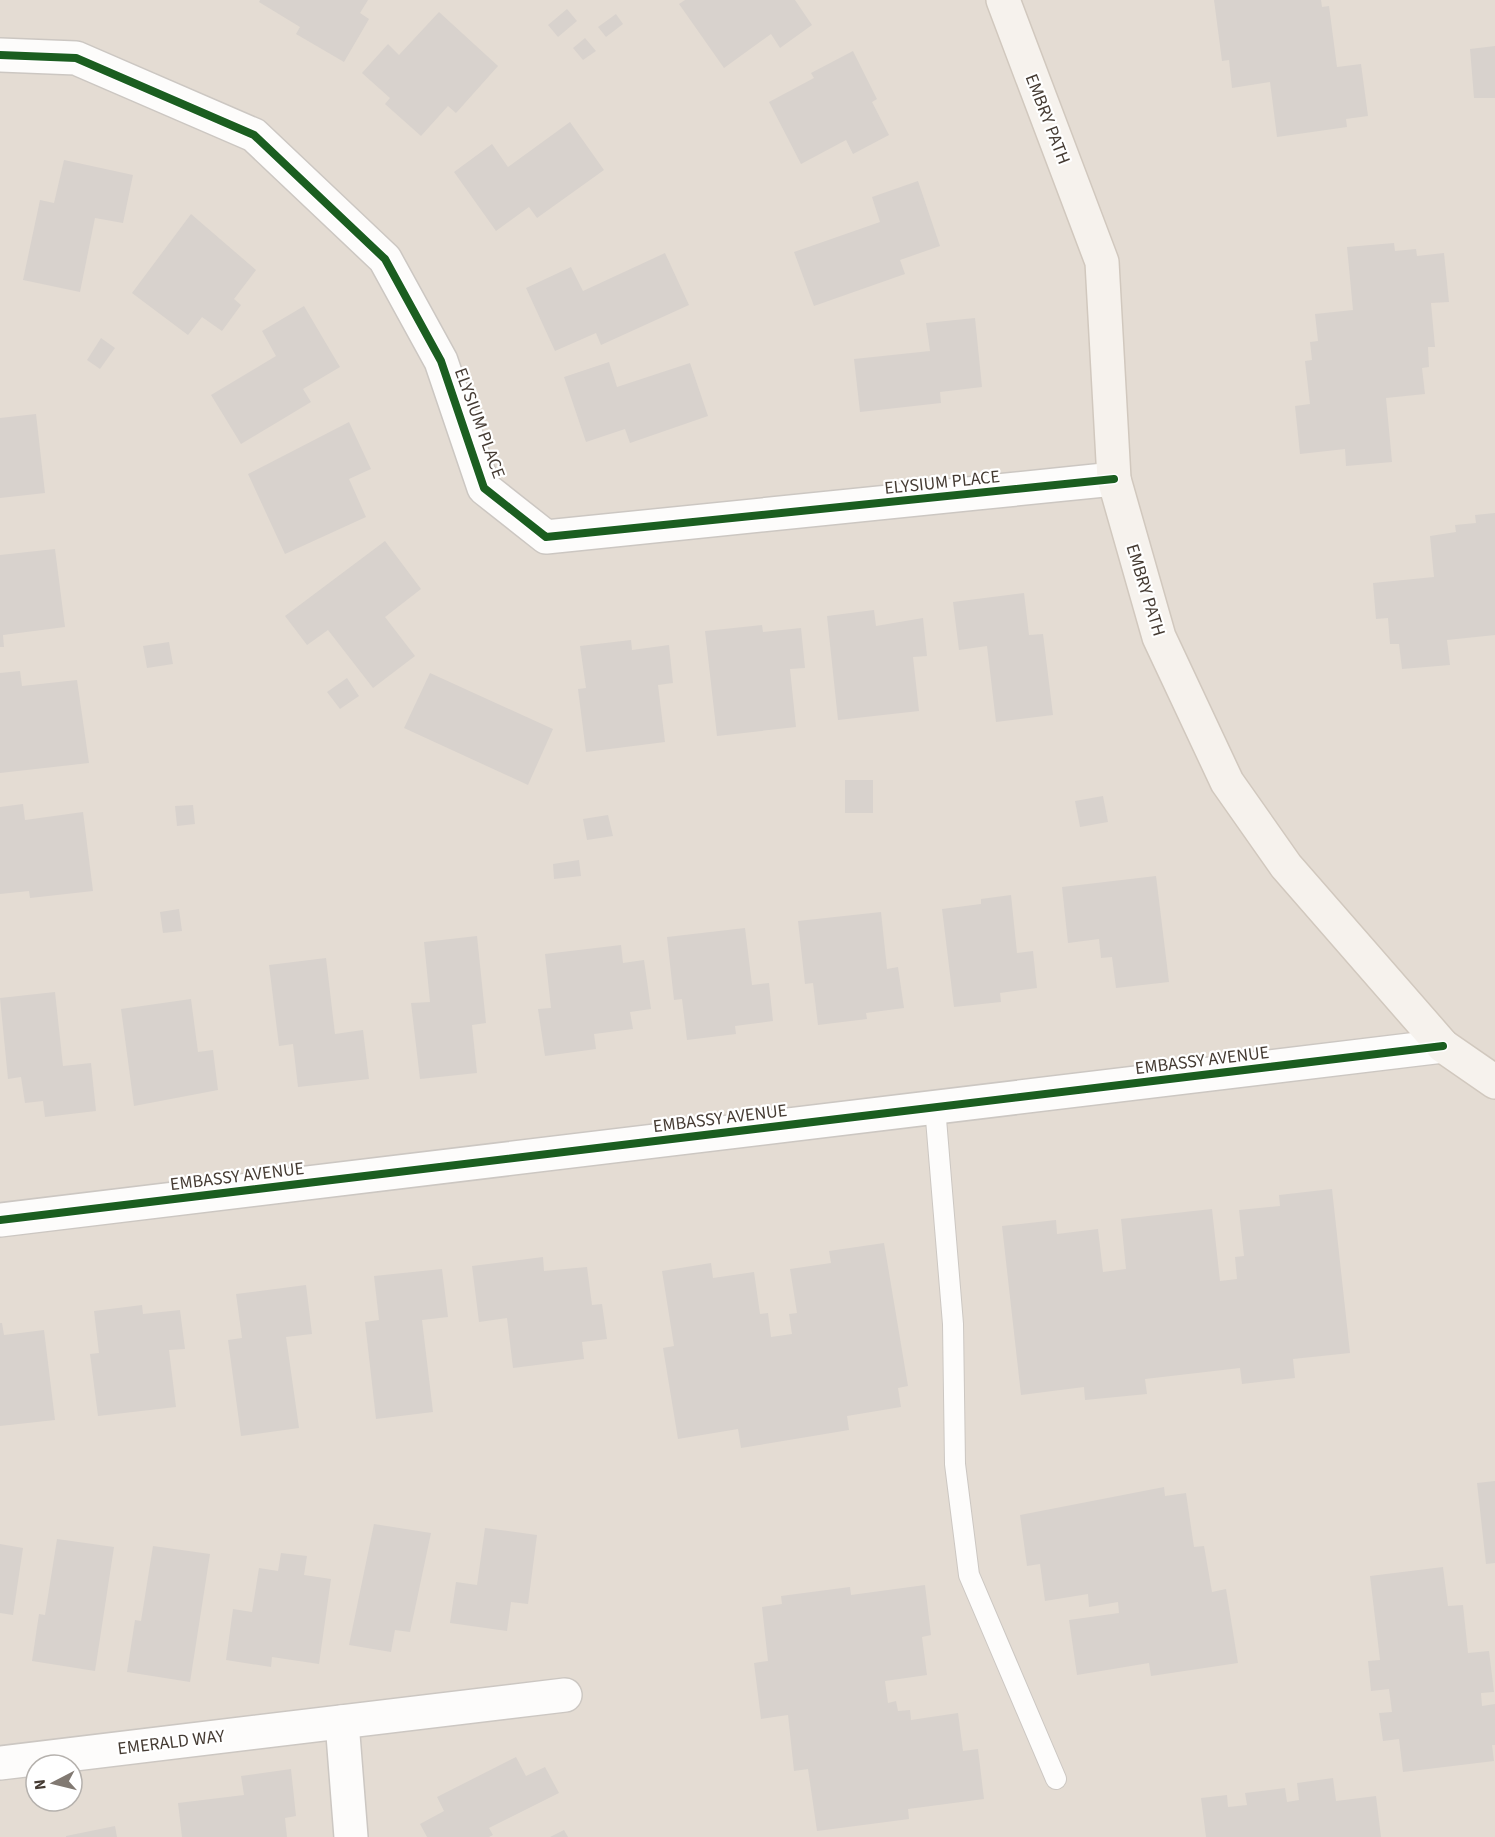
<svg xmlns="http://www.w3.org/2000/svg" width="1495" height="1837" font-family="'Source Sans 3',sans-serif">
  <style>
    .residential { fill: #e4dcd3; fill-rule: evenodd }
    .building { fill: #d8d2cd }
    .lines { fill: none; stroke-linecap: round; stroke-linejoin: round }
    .lane-casing { stroke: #ccc7c2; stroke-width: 22 }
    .street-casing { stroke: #ccc7c2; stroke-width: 36 }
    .secondary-casing { stroke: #d1c8be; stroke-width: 36 }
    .lane { stroke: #fdfcfb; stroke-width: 20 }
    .street { stroke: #fdfcfb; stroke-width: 33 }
    .secondary { stroke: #f6f2ed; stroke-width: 33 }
    .cycleway-casing { stroke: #fff; stroke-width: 11 }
    .cycleway { stroke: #1b5e20; stroke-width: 8 }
    .labels { text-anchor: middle; stroke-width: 4.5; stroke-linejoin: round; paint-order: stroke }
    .street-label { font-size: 18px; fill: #453b33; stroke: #fff }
  </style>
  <rect width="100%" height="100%" fill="#f0ebe6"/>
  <path class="residential" d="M 0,0 L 1495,0 L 1495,1837 L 0,1837 ZM 36,1765 L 72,1765 L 72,1801 L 36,1801 Z"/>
  <g class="building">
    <path d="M 260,0 L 368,0 L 360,13 L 369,19 L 344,62 L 296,34 L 300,27 L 259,2 Z"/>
    <path d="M 685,0 L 795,0 L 812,25 L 780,48 L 771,34 L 724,68 L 679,4 Z"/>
    <path d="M 1214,0 L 1321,0 L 1322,7 L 1329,6 L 1337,67 L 1361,64 L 1368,116 L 1346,119 L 1347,127 L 1277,137 L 1270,82 L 1232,88 L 1229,60 L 1222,61 Z"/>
    <path d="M 567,9 L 577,21 L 558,37 L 548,25 Z"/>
    <path d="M 439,12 L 498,66 L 456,113 L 448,106 L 421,136 L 385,104 L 390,98 L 362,73 L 388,44 L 399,55 Z"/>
    <path d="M 616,14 L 623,24 L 606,37 L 598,27 Z"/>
    <path d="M 585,38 L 596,51 L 583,60 L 573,48 Z"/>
    <path d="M 1495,46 L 1495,98 L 1474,98 L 1470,49 Z"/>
    <path d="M 853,51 L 877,99 L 872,102 L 889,135 L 853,154 L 846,140 L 801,164 L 769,102 L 814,78 L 811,73 Z"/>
    <path d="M 570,122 L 604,170 L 537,218 L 529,207 L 496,231 L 454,172 L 492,144 L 508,167 Z"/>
    <path d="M 64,160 L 133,175 L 123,223 L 95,218 L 80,292 L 23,280 L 40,200 L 54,203 Z"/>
    <path d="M 918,181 L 940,246 L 900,260 L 905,274 L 814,306 L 794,252 L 880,222 L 872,197 Z"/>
    <path d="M 191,214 L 256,270 L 234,299 L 241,305 L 222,331 L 202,317 L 188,335 L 132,293 Z"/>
    <path d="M 1394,243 L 1395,251 L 1416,249 L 1417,256 L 1444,253 L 1449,302 L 1431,303 L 1435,347 L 1428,347 L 1429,367 L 1422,368 L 1425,394 L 1386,398 L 1392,462 L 1346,466 L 1345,449 L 1300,454 L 1295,406 L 1310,404 L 1305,361 L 1312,360 L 1310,342 L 1318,341 L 1315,314 L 1353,310 L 1347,247 Z"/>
    <path d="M 665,253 L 689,305 L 601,345 L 596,333 L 555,351 L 526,288 L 571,267 L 583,291 Z"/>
    <path d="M 304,306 L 340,367 L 303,389 L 311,402 L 241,444 L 211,395 L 276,356 L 262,331 Z"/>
    <path d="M 975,318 L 982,387 L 940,392 L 941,403 L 860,412 L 854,359 L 930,351 L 926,323 Z"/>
    <path d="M 101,338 L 115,348 L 100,369 L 87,360 Z"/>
    <path d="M 609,362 L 617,387 L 690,363 L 708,416 L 630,443 L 625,429 L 586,442 L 564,377 Z"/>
    <path d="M 36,414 L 45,493 L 0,498 L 0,418 Z"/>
    <path d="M 349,422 L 371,469 L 349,479 L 366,517 L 285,554 L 248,474 Z"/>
    <path d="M 1495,513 L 1495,635 L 1447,640 L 1450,665 L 1402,669 L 1399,644 L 1390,644 L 1388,618 L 1376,619 L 1373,583 L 1434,577 L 1430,536 L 1456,532 L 1455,525 L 1476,523 L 1475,515 Z"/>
    <path d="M 385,541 L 421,589 L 385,617 L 415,656 L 373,688 L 328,630 L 307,645 L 285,616 Z"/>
    <path d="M 55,549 L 65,627 L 3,635 L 4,647 L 0,647 L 0,555 Z"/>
    <path d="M 1024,593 L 1029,635 L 1043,634 L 1053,715 L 996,722 L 987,646 L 959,650 L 953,602 Z"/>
    <path d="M 874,610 L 876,626 L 923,618 L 927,656 L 913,657 L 919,711 L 838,720 L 827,616 Z"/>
    <path d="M 762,625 L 763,632 L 801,628 L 805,668 L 790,669 L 796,727 L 717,736 L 705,631 Z"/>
    <path d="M 631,640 L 632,650 L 669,645 L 673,683 L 658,685 L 665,742 L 586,752 L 578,689 L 586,688 L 580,646 Z"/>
    <path d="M 169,642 L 173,664 L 147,668 L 143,646 Z"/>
    <path d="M 20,671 L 22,686 L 77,680 L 89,763 L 0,773 L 0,673 Z"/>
    <path d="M 430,673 L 553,729 L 528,785 L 404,728 Z"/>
    <path d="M 347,678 L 359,696 L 340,709 L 327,692 Z"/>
    <rect x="845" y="780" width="28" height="33"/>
    <path d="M 1103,796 L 1108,822 L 1080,827 L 1075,801 Z"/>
    <path d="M 23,804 L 25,820 L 83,812 L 93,891 L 30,898 L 29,891 L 0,894 L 0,807 Z"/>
    <path d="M 193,805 L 195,824 L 177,826 L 175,806 Z"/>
    <path d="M 608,815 L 613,836 L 587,840 L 583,819 Z"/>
    <path d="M 579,860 L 581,876 L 554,879 L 553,864 Z"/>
    <path d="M 1156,876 L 1169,982 L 1116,988 L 1112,957 L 1101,958 L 1099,939 L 1068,943 L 1062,887 Z"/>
    <path d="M 1011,895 L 1017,953 L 1033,951 L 1037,988 L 1000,993 L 1001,1002 L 954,1007 L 942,909 L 981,904 L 981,899 Z"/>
    <path d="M 179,909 L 182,931 L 163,933 L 160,912 Z"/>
    <path d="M 881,912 L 887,969 L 898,967 L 904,1008 L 866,1013 L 867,1019 L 818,1025 L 813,983 L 805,984 L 798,921 Z"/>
    <path d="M 745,928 L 752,985 L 769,983 L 773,1021 L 735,1026 L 736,1034 L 687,1040 L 682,999 L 674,1000 L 667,937 Z"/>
    <path d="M 477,936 L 486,1023 L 472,1025 L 477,1073 L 420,1079 L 411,1003 L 430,1002 L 424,942 Z"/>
    <path d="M 621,945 L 623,963 L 644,960 L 651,1009 L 630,1012 L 633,1029 L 594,1034 L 596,1049 L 545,1056 L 538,1009 L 551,1008 L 545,954 Z"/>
    <path d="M 326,958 L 335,1034 L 363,1030 L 369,1079 L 298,1087 L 293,1044 L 279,1046 L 269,965 Z"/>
    <path d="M 55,992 L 63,1066 L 91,1063 L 96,1111 L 45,1117 L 43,1101 L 25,1103 L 21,1077 L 8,1079 L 0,998 Z"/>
    <path d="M 191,999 L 198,1052 L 213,1050 L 218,1090 L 134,1106 L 121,1009 Z"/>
    <path d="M 1332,1189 L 1350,1353 L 1293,1359 L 1295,1378 L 1242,1384 L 1240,1368 L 1145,1379 L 1147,1394 L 1085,1400 L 1084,1387 L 1021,1395 L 1002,1226 L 1056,1220 L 1057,1234 L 1098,1229 L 1103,1272 L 1126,1269 L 1121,1219 L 1212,1209 L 1220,1281 L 1237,1279 L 1235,1257 L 1244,1256 L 1239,1210 L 1280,1206 L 1279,1195 Z"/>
    <path d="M 884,1243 L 908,1386 L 898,1388 L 901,1407 L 847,1416 L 849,1430 L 741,1448 L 738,1429 L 678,1439 L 663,1348 L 674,1346 L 662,1271 L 711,1263 L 713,1278 L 754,1272 L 760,1314 L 768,1313 L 771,1337 L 792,1334 L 789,1314 L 797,1313 L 790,1269 L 831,1263 L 829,1251 Z"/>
    <path d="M 543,1257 L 544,1271 L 587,1267 L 592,1305 L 602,1304 L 607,1339 L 582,1342 L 584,1359 L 513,1368 L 507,1318 L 479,1322 L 472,1266 Z"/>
    <path d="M 442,1269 L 448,1317 L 422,1320 L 433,1412 L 376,1419 L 365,1322 L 379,1320 L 374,1276 Z"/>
    <path d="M 306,1285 L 312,1334 L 286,1337 L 299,1428 L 241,1436 L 228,1340 L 242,1338 L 236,1294 Z"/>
    <path d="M 142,1305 L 143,1314 L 180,1310 L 185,1349 L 169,1350 L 176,1407 L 98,1416 L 90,1354 L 99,1353 L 94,1311 Z"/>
    <path d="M 0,1323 L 2,1323 L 4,1335 L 44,1330 L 55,1420 L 0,1426 Z"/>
    <path d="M 1495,1481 L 1495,1563 L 1486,1564 L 1477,1483 Z"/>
    <path d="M 1164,1487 L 1165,1496 L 1186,1493 L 1194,1547 L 1204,1546 L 1212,1592 L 1226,1589 L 1238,1663 L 1151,1676 L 1149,1663 L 1077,1675 L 1069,1620 L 1119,1613 L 1118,1602 L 1089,1607 L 1088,1594 L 1045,1601 L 1040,1564 L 1027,1566 L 1020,1515 Z"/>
    <path d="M 374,1524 L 431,1533 L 410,1632 L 395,1630 L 391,1652 L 349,1645 Z"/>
    <path d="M 485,1528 L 537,1535 L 528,1604 L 511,1602 L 507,1631 L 450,1623 L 456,1582 L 477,1585 Z"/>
    <path d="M 57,1539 L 114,1547 L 95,1671 L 32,1661 L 39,1614 L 45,1615 Z"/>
    <path d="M 0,1544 L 23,1548 L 13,1615 L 0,1613 Z"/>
    <path d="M 153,1546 L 210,1554 L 190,1682 L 127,1672 L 135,1620 L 141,1621 Z"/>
    <path d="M 281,1553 L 307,1556 L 304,1575 L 331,1579 L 319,1664 L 272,1657 L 271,1667 L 226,1660 L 233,1609 L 252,1612 L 259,1568 L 278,1571 Z"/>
    <path d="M 1443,1567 L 1448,1606 L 1463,1605 L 1468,1653 L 1489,1651 L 1494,1692 L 1481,1693 L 1482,1706 L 1495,1704 L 1495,1745 L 1492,1745 L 1494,1761 L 1403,1772 L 1399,1739 L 1383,1741 L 1379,1713 L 1392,1712 L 1389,1689 L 1371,1691 L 1368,1661 L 1380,1660 L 1370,1576 Z"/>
    <path d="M 925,1585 L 931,1635 L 922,1637 L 927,1675 L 885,1681 L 888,1703 L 896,1701 L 898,1711 L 910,1710 L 911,1720 L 958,1713 L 963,1751 L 978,1749 L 984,1799 L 908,1809 L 909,1819 L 817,1831 L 808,1769 L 794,1771 L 788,1715 L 761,1719 L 754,1663 L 768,1661 L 762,1607 L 782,1604 L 781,1596 L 850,1587 L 851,1595 Z"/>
    <path d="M 516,1757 L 526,1776 L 545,1767 L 559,1793 L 489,1828 L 493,1835 L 489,1837 L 427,1837 L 420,1824 L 444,1811 L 437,1797 Z"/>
    <path d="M 291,1769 L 296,1816 L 285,1818 L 287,1837 L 182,1837 L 178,1803 L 244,1795 L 241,1776 Z"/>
    <path d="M 1333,1778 L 1336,1801 L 1376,1796 L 1381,1837 L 1206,1837 L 1201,1798 L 1227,1795 L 1228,1807 L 1247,1805 L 1245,1793 L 1285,1788 L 1287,1802 L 1299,1800 L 1297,1783 Z"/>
    <path d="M 115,1826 L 117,1837 L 66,1837 L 66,1836 Z"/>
    <path d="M 564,1830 L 568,1837 L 550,1837 Z"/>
  </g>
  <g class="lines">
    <g class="lane-casing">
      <path id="lane" d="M 935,1107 L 953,1324 L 955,1464 L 969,1575 L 1056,1779"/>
    </g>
    <g class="street-casing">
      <g id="street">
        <path d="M 0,55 L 76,58 L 254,135 L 385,259 L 441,361 L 484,488 L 546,537 L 1114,479"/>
        <path d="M 0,1220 L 1443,1046"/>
        <path d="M 342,1722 L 351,1837"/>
        <path d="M 0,1763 L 565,1695"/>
      </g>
    </g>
    <g class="secondary-casing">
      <path id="secondary" d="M 1003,0 L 1102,262 L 1114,479 L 1159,637 L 1227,782 L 1286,866 L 1443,1046 L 1495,1082"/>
    </g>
    <use href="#lane" class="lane"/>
    <use href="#street" class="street"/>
    <use href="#secondary" class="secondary"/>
    <g class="cycleway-casing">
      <g id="cycleway">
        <path d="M 0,55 L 76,58 L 254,135 L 385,259 L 441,361 L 484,488 L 546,537 L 1114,479"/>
        <path d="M 0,1220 L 1443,1046"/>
      </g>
    </g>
    <use href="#cycleway" class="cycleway"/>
  </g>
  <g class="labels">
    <g class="street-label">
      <text transform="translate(1048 119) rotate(69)" y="6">EMBRY PATH</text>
      <text transform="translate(480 423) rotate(70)" y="6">ELYSIUM PLACE</text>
      <text transform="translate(942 482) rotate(-6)" y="6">ELYSIUM PLACE</text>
      <text transform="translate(1146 590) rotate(73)" y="6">EMBRY PATH</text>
      <text transform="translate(1202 1060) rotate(-7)" y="6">EMBASSY AVENUE</text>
      <text transform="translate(720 1118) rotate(-7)" y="6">EMBASSY AVENUE</text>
      <text transform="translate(237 1176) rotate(-7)" y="6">EMBASSY AVENUE</text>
      <text transform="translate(171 1742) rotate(-7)" y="6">EMERALD WAY</text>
    </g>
  </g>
  <g transform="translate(54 1783) rotate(263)"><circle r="28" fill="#ffffff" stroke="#b5b1ad" stroke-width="1.5"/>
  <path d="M0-4.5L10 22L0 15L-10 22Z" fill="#817972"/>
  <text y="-9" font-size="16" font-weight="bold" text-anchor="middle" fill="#453b33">N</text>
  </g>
</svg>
